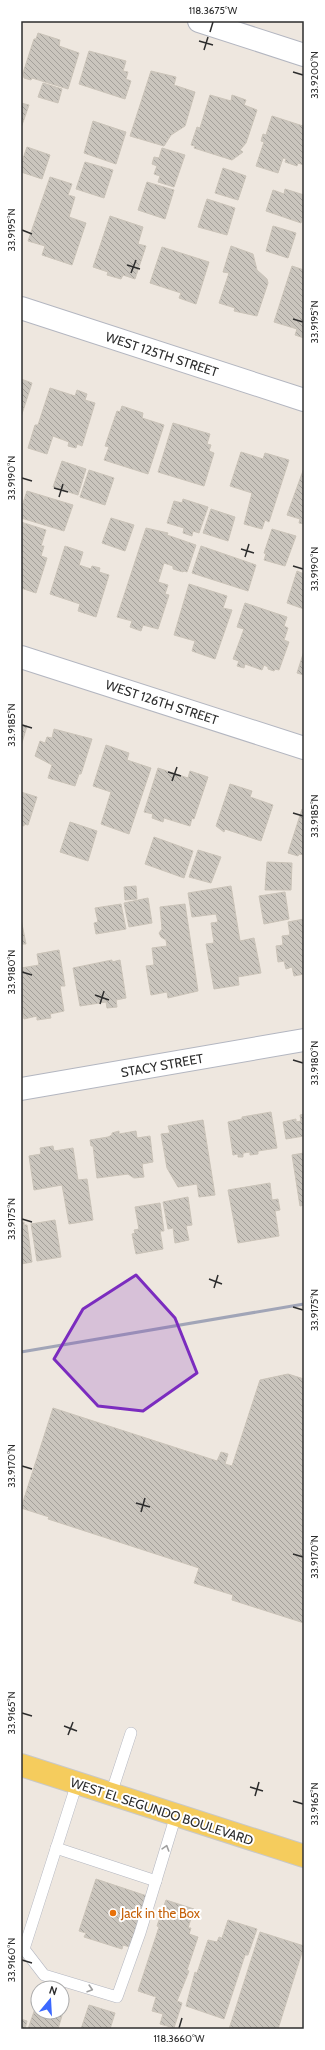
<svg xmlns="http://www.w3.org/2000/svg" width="325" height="2050" font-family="Cabin,sans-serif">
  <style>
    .building { fill: url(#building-back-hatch); stroke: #cac3b8 }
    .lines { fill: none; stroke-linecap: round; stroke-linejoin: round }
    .lane-casing { stroke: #b3b6c0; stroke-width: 12 }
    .street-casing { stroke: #b3b6c0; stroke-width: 24 }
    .primary-casing { stroke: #c8c8c8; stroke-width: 24 }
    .lane { stroke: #fff; stroke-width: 11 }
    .street { stroke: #fff; stroke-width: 22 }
    .primary { stroke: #f5cc5d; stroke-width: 22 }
    .rail { stroke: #a1a5b7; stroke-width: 3 }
    .oneway { stroke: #a0a0a0 }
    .marked { fill: #7b2cbf; fill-opacity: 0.2; stroke: #7b2cbf; stroke-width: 3; stroke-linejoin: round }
    .ticks { fill: none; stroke: #2d2d2d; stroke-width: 1.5 }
    .food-dot { fill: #e8710a; stroke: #fff; stroke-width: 1.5 }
    .labels { text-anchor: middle; stroke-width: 4; stroke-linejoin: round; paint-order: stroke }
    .street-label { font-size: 13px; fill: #2d2d2d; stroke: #fff }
    .food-label { font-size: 13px; fill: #c56008; stroke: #fff; text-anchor: start }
    .neatline { fill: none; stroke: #2d2d2d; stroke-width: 1.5 }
    .ticks-label { font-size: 10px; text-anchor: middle; fill: #2d2d2d }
  </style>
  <defs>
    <pattern id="building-back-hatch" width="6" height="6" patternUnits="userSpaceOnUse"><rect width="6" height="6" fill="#cac5bd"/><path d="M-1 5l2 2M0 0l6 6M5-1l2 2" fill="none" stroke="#a4a09a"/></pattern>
  </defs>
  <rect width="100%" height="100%" fill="#eee7df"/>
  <g class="building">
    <path d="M 38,33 L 60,40 L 59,46 L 79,53 L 68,89 L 32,78 L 31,80 L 24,78 L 23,73 L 34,39 L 36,39 Z"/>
    <path d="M 89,51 L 126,61 L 123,71 L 128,72 L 126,79 L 131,81 L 125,99 L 79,84 Z"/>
    <path d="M 151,71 L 176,77 L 174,85 L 195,92 L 185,126 L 171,135 L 164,146 L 130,136 Z"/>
    <path d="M 43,83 L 62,89 L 58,103 L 38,97 Z"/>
    <path d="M 210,95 L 231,101 L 232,95 L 246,100 L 244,105 L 257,110 L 246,143 L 240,150 L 243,152 L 232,160 L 194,148 L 195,146 L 191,145 L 197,127 L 200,128 Z"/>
    <path d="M 21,103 L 29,105 L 21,128 Z"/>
    <path d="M 272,116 L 303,126 L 304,121 L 304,165 L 298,163 L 297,166 L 285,162 L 286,159 L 283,158 L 278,173 L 256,166 L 264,142 L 261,141 L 263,134 L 266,135 Z"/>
    <path d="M 93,121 L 126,132 L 116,164 L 84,153 Z"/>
    <path d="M 27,147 L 50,155 L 42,179 L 21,172 L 21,164 Z"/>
    <path d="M 162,148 L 185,155 L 174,187 L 158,182 L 160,176 L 154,174 L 157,166 L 152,164 L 154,157 L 159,158 Z"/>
    <path d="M 85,162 L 113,170 L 104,198 L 76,189 Z"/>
    <path d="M 223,168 L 246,176 L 238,200 L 215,193 Z"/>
    <path d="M 50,177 L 72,184 L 68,195 L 75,197 L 69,217 L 86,223 L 72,265 L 42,255 L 45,246 L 28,241 Z"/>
    <path d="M 147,182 L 174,190 L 165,219 L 138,210 Z"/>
    <path d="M 285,189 L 304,195 L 304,212 L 301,223 L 266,211 L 273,190 L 284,194 Z"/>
    <path d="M 207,199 L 235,208 L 227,235 L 198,227 Z"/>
    <path d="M 110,216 L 143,227 L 138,244 L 146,246 L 135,279 L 123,275 L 121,279 L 107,275 L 108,272 L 93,267 Z"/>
    <path d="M 273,226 L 296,233 L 288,258 L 266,251 Z"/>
    <path d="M 231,246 L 253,254 L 257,270 L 267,279 L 268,283 L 257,316 L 234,311 L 235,308 L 219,303 L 229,273 L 223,272 Z"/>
    <path d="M 162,247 L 209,262 L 196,304 L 179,298 L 181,293 L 150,283 Z"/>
    <path d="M 292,266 L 304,270 L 304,338 L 295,335 L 297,329 L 274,322 Z"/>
    <path d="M 21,379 L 32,383 L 21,417 Z"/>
    <path d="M 50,388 L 75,396 L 77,390 L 87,394 L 85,400 L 95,403 L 82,446 L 77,444 L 76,448 L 68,446 L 69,442 L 53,436 L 47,454 L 28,448 L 35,425 L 38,425 Z"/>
    <path d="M 122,406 L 143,413 L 142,418 L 164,425 L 148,474 L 104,460 L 109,447 L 105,446 L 117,411 L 120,412 Z"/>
    <path d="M 173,423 L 210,434 L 207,444 L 211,445 L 209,451 L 214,453 L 204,486 L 158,472 Z"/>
    <path d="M 241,452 L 263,459 L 265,453 L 289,460 L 269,522 L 265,520 L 262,529 L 244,524 L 252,493 L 230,486 Z"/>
    <path d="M 62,461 L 86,469 L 78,495 L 53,487 Z"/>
    <path d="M 304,468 L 304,524 L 299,523 L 300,519 L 287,515 Z"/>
    <path d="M 89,470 L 114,478 L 105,505 L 80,497 Z"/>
    <path d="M 27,491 L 73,505 L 64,531 L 21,518 L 21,509 Z"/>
    <path d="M 183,499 L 208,507 L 199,533 L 193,531 L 192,536 L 183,533 L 184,528 L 167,523 L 174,501 L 182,503 Z"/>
    <path d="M 211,509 L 235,517 L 228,541 L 203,533 Z"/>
    <path d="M 111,518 L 134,525 L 125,551 L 102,543 Z"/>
    <path d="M 21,522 L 46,530 L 41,546 L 44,546 L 41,556 L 47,558 L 36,593 L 21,588 Z"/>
    <path d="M 146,528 L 168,533 L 167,535 L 196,545 L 187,572 L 184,571 L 183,572 L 173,569 L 173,566 L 164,563 L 158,582 L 168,585 L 165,594 L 169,595 L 158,629 L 143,625 L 141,631 L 130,627 L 132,621 L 117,617 Z"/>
    <path d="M 272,529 L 296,536 L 285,566 L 264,560 L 266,554 L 264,553 Z"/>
    <path d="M 65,546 L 83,552 L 79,565 L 91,569 L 92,566 L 100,568 L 99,572 L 109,575 L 96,617 L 78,611 L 80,604 L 50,594 Z"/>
    <path d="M 201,546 L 256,565 L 248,591 L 192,573 Z"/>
    <path d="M 297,571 L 304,574 L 304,609 L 287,603 Z"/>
    <path d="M 189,584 L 227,596 L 223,608 L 232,610 L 215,659 L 192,651 L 195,641 L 174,635 Z"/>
    <path d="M 245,603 L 287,617 L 284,626 L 288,628 L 284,640 L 289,642 L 279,670 L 275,669 L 274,671 L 268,669 L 268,667 L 264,665 L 262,670 L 245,664 L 244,668 L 237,666 L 239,661 L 233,659 L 244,629 L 237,627 Z"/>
    <path d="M 304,651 L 304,675 L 297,673 Z"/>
    <path d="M 21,724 L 27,726 L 21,746 Z"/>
    <path d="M 54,729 L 92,739 L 81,774 L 79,774 L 75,786 L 48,778 L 52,765 L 35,756 L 40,741 L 45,743 L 47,737 L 52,738 Z"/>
    <path d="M 106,745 L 129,753 L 127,760 L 151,768 L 129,834 L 101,824 L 111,792 L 93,786 Z"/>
    <path d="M 158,768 L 188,778 L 190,771 L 208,777 L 194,819 L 192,818 L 190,826 L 164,818 L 163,822 L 152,818 L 153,814 L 144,812 Z"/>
    <path d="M 230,784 L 252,791 L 250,797 L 273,805 L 261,841 L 225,829 L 224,832 L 216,826 Z"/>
    <path d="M 21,792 L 37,797 L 28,825 L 24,824 L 24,826 L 21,825 Z"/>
    <path d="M 302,809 L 304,810 L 304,855 L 299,854 L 298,856 L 288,853 Z"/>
    <path d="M 70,822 L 97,831 L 88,861 L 60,852 Z"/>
    <path d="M 154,837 L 193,851 L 184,878 L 145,864 Z"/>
    <path d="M 198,850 L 221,857 L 211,883 L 189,877 Z"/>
    <path d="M 267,862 L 292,863 L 291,890 L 265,890 Z"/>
    <path d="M 136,886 L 137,899 L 125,900 L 124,887 Z"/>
    <path d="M 231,886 L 240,941 L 254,938 L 261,973 L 238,977 L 239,985 L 214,989 L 206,944 L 214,943 L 211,923 L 218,922 L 216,914 L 192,917 L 188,893 Z"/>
    <path d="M 285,892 L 289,919 L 264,924 L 259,896 Z"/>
    <path d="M 148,898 L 152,923 L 129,927 L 124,903 Z"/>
    <path d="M 121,904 L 126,929 L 96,934 L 94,923 L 98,922 L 95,908 Z"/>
    <path d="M 185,904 L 198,991 L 168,998 L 167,992 L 151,995 L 146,966 L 154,965 L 152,948 L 167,946 L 166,940 L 161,937 L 159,933 L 162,929 L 160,907 Z"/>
    <path d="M 21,919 L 26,944 L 21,944 Z"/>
    <path d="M 304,919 L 304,974 L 294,976 L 292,967 L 286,969 L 284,961 L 278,962 L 276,946 L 283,945 L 282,936 L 290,935 L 288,922 Z"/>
    <path d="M 59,950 L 65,986 L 60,986 L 64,1011 L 50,1014 L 51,1018 L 37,1020 L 37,1016 L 24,1019 L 21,1002 L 21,968 L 39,965 L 37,954 Z"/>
    <path d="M 112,960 L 112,962 L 120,960 L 126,998 L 116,1000 L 117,1007 L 107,1008 L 106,1002 L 80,1006 L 73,968 Z"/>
    <path d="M 271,1112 L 277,1148 L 258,1151 L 258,1154 L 250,1155 L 250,1152 L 243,1153 L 243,1157 L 238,1157 L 238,1154 L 233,1155 L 228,1122 L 242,1119 L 242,1117 Z"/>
    <path d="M 304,1114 L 304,1136 L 286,1139 L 283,1122 L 296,1119 L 296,1122 L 301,1121 L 300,1115 Z"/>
    <path d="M 203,1120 L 215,1195 L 199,1197 L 197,1184 L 178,1187 L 167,1168 L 161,1134 L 170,1133 L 168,1126 Z"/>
    <path d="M 119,1131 L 119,1134 L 136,1131 L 137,1138 L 150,1136 L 153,1162 L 142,1164 L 144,1177 L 134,1178 L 128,1174 L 97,1178 L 93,1146 L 91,1146 L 90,1140 L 108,1137 L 112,1135 L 112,1133 Z"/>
    <path d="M 53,1146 L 54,1151 L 73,1148 L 78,1180 L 87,1179 L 93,1220 L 69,1224 L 62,1185 L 34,1190 L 29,1156 L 41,1154 L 40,1148 Z"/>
    <path d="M 304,1153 L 304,1205 L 300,1206 L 292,1155 Z"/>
    <path d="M 270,1183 L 272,1200 L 278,1199 L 280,1210 L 275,1211 L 279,1236 L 238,1243 L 228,1190 Z"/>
    <path d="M 188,1197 L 192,1225 L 186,1226 L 189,1240 L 175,1243 L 173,1228 L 168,1229 L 163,1202 Z"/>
    <path d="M 160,1203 L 164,1231 L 160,1231 L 163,1249 L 136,1254 L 132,1234 L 135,1233 L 134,1230 L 139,1229 L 135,1207 Z"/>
    <path d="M 55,1220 L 61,1257 L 37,1261 L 31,1224 Z"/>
    <path d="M 24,1222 L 24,1225 L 27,1225 L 32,1262 L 21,1264 L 21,1223 Z"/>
    <path d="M 288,1374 L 304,1379 L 304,1623 L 232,1600 L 233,1595 L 194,1583 L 199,1568 L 48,1519 L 49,1517 L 21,1508 L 53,1408 L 217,1461 L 221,1452 L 228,1454 L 225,1464 L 232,1466 L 260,1380 Z"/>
    <path d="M 96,1879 L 147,1896 L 130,1947 L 123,1945 L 122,1949 L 84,1937 L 86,1933 L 79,1931 Z"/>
    <path d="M 166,1900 L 194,1909 L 188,1928 L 191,1928 L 189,1934 L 198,1937 L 187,1970 L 189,1971 L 177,2001 L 182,2003 L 174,2028 L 160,2024 L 163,2014 L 152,2011 L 156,1997 L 138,1991 L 159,1927 L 157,1926 Z"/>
    <path d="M 228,1920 L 257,1929 L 248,1955 L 245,1955 L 224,2019 L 186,2006 L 195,1972 L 197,1973 L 208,1940 L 217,1942 L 219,1937 L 222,1938 Z"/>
    <path d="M 260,1932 L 304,1946 L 278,2029 L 229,2029 Z"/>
    <path d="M 38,2000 L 38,2012 L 62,2012 L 62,2001 L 66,2002 L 58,2029 L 28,2029 Z"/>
    <path d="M 89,2005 L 115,2013 L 110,2029 L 81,2029 Z"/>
    <path d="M 21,2019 L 27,2021 L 25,2029 L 21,2029 Z"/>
  </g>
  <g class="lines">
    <g class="lane-casing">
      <g id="lane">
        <path d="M 77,1783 L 24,1949 L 44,1975 L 117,1997 L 140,1933 L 176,1815"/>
        <path d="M 111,1794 L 131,1733"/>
        <path d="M 56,1848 L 156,1881"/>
      </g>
    </g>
    <g class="street-casing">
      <g id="street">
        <path d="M 199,21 L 304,55"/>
        <path d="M 21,308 L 304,400"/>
        <path d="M 21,657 L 304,748"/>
        <path d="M 21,1089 L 304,1040"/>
      </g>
    </g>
    <g class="primary-casing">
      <path id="primary" d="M 21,1765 L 304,1856"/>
    </g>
    <use href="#lane" class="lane"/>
    <use href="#street" class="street"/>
    <use href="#primary" class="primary"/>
    <path class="rail" d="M 21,1352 L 304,1304"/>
  </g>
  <defs><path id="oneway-chevron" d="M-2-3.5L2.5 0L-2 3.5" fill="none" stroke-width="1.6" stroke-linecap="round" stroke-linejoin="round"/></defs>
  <g class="oneway">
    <use href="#oneway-chevron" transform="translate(166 1848) rotate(-73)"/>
    <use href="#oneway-chevron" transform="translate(90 1989) rotate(17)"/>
  </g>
  <path class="marked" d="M 136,1275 L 175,1318 L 197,1373 L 143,1411 L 98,1406 L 54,1359 L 83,1309 Z"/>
  <path class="ticks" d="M 210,32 L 213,22M 199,41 L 213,45M 204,50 L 208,37M 293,72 L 303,75M 22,230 L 32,234M 127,265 L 140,269M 131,273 L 136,260M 293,319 L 303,322M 22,478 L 32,481M 54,488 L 68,492M 59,497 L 63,484M 241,549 L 254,553M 245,557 L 249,544M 293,566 L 303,569M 22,725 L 32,728M 168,772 L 181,776M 172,781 L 177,767M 293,813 L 303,816M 22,972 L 32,975M 95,995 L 109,1000M 100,1004 L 104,991M 293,1060 L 303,1063M 22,1219 L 32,1222M 209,1279 L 222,1284M 214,1288 L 218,1275M 293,1307 L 303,1310M 22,1466 L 32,1469M 136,1503 L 150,1507M 141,1512 L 145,1498M 293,1554 L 303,1557M 22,1713 L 32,1716M 64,1726 L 77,1731M 68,1735 L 73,1722M 250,1787 L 263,1791M 255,1796 L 259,1782M 293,1801 L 303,1804M 22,1960 L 32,1963M 179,2028 L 182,2018"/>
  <circle class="food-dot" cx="113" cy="1913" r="4"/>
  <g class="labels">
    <g class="street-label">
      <text transform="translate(162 354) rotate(18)" y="5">WEST 125TH STREET</text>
      <text transform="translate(162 702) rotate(18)" y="5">WEST 126TH STREET</text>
      <text transform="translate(162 1065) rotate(-10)" y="5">STACY STREET</text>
      <text transform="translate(162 1811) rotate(18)" y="5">WEST EL SEGUNDO BOULEVARD</text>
    </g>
    <g class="food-label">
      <text x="121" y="1918">Jack in the Box</text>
    </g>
  </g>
  <rect width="325" height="2050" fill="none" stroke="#ffffff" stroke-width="44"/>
  <g transform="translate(50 2000) rotate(18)"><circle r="19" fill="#ffffff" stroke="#ababab"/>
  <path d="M0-3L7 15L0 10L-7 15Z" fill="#3b68ff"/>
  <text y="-6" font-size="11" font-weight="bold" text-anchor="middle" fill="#2d2d2d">N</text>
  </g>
  <rect x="22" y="22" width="281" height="2006" class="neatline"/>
  <g class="ticks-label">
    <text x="213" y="14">118.3675°W</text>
    <text transform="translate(314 75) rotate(-90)" y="4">33.9200°N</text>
    <text transform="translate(11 230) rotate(-90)" y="4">33.9195°N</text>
    <text transform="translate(314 322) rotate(-90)" y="4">33.9195°N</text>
    <text transform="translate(11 478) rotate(-90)" y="4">33.9190°N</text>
    <text transform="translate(314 569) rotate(-90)" y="4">33.9190°N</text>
    <text transform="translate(11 725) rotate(-90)" y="4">33.9185°N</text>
    <text transform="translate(314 816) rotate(-90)" y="4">33.9185°N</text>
    <text transform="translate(11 972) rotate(-90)" y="4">33.9180°N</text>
    <text transform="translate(314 1063) rotate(-90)" y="4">33.9180°N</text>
    <text transform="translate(11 1219) rotate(-90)" y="4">33.9175°N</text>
    <text transform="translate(314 1310) rotate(-90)" y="4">33.9175°N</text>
    <text transform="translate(11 1466) rotate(-90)" y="4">33.9170°N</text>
    <text transform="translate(314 1557) rotate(-90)" y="4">33.9170°N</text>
    <text transform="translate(11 1713) rotate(-90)" y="4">33.9165°N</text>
    <text transform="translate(314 1804) rotate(-90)" y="4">33.9165°N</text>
    <text transform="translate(11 1960) rotate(-90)" y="4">33.9160°N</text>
    <text x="179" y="2042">118.3660°W</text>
  </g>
</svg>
